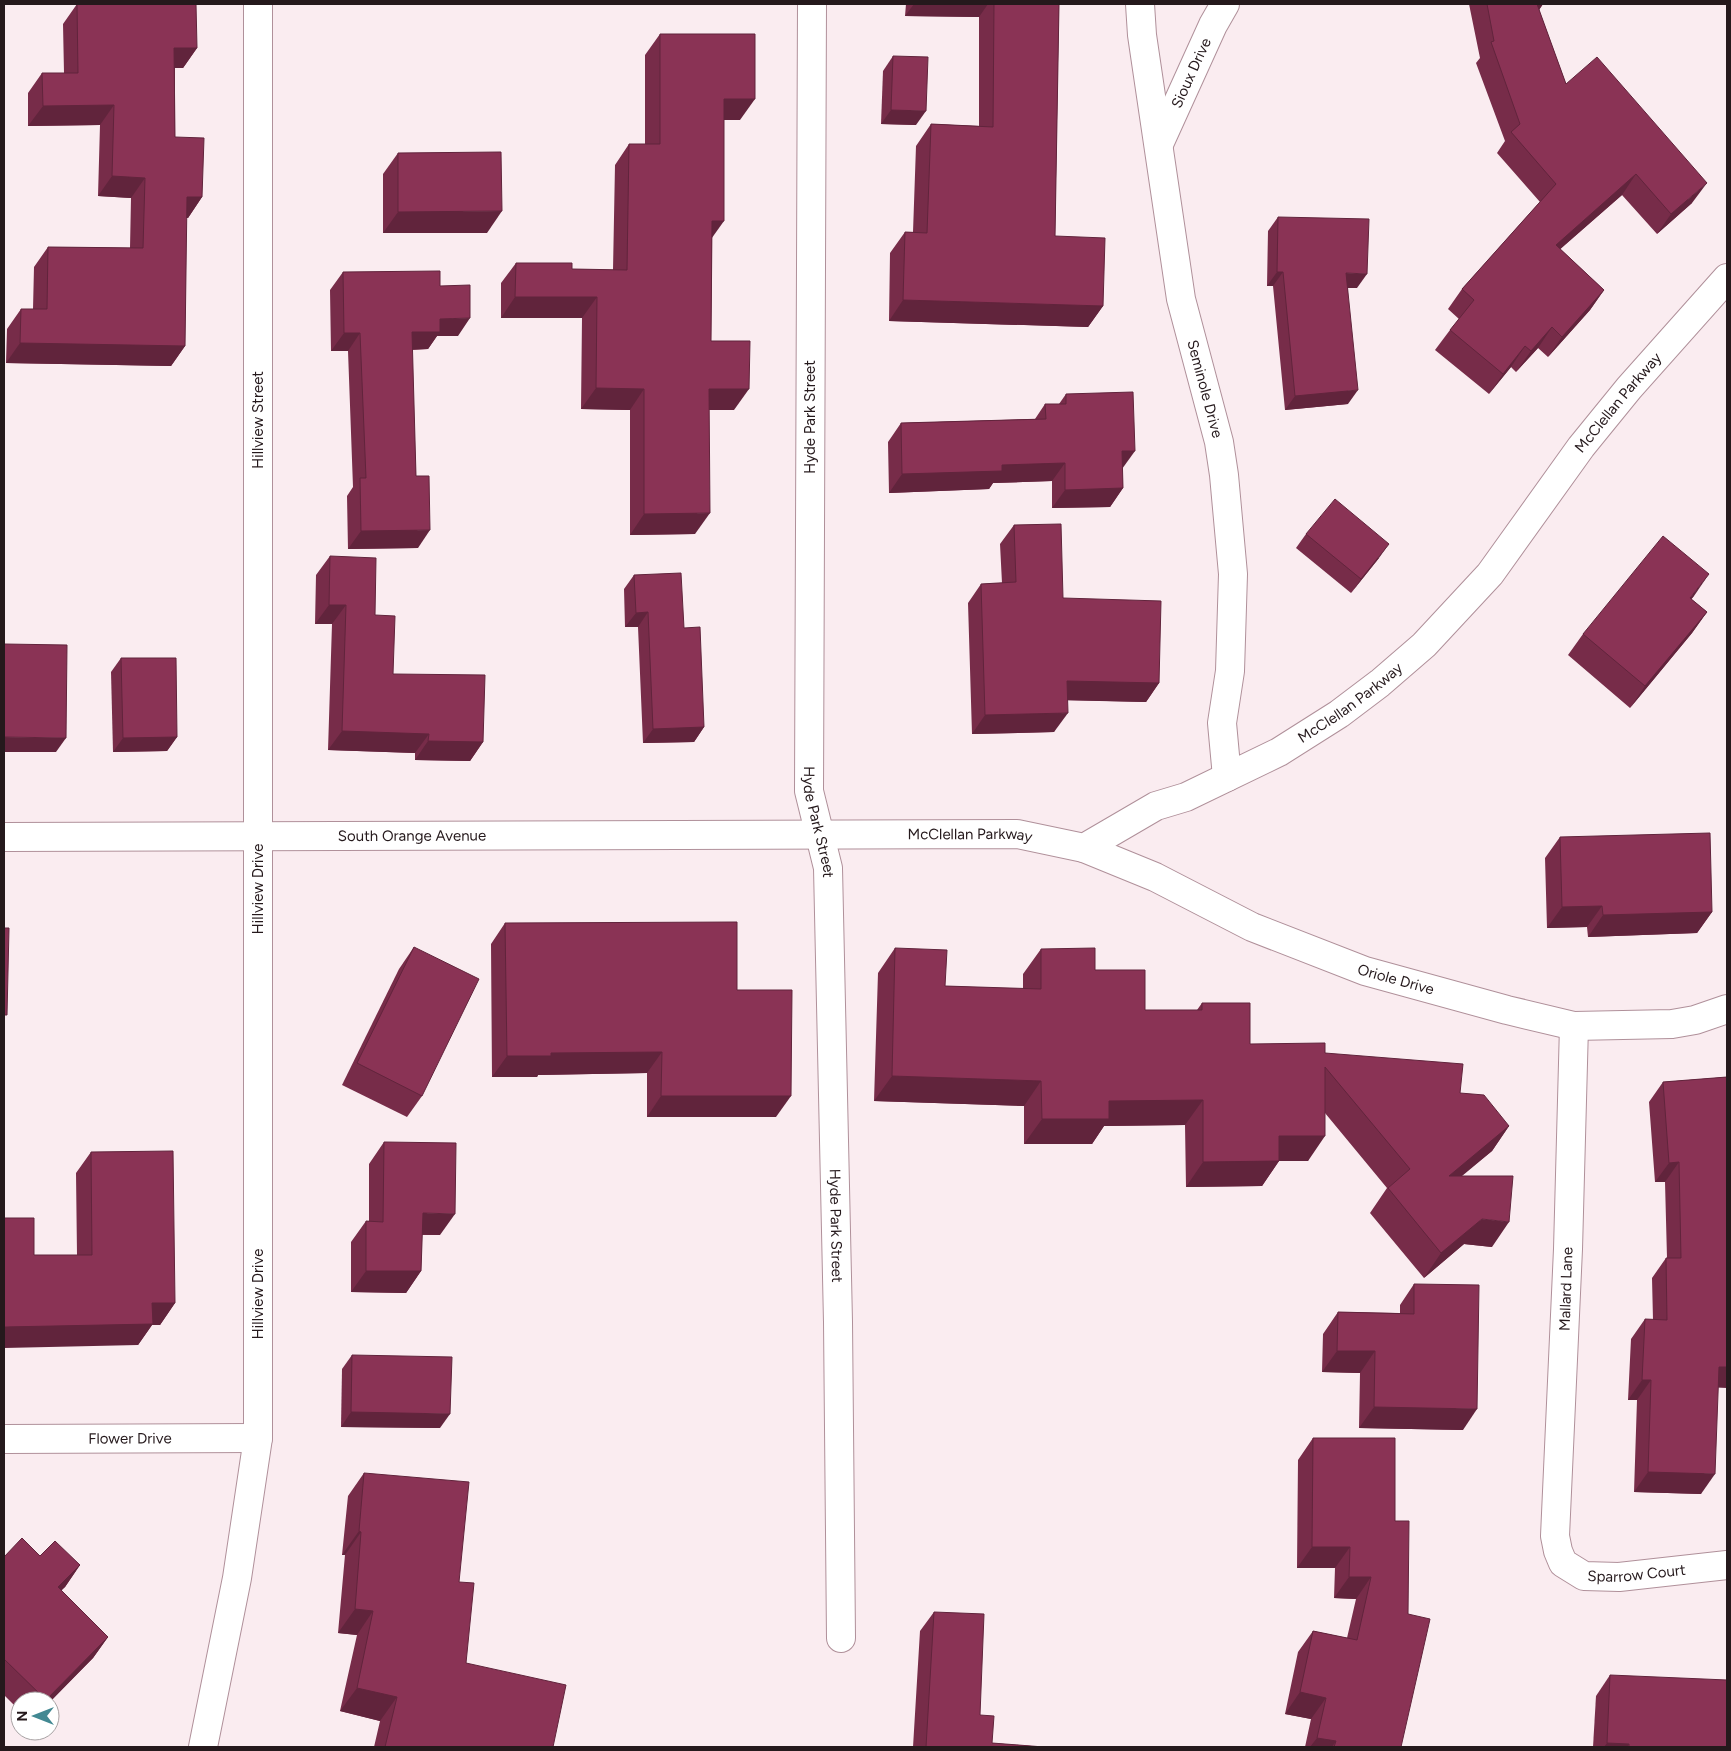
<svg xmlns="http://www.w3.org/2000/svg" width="1731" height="1751" font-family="Figtree,sans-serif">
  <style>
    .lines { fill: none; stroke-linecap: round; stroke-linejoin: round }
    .minor-casing { stroke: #b0909a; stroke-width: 30 }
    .minor { stroke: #fff; stroke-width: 28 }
    .wall { fill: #772c49 }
    .shaded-wall { fill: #61243c }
    .building { fill: #8a3355; stroke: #61243c }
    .labels { text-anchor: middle; stroke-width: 5; stroke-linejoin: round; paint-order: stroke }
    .street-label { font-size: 15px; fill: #25191c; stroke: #fff }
  </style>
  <rect width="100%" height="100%" fill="#faecf0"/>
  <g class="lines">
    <g class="minor-casing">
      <g id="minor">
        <path id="s1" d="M 812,4 L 809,791 L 828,868 L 838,1322 L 841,1638"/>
        <path id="s2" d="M 1140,4 L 1142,35 L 1181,299 L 1219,442 L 1224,475 L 1233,574 L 1230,671 L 1222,723 L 1227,777"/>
        <path id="s3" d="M 1159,144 L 1213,25 L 1225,4"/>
        <path id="s4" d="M 4,837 L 1017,834 L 1084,848 L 1156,806 L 1186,797 L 1279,752 L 1339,714 L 1380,683 L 1424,645 L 1490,574 L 1581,447 L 1629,388 L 1727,278"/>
        <path id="s5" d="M 1084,848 L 1155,877 L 1252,927 L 1365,971 L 1507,1010 L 1574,1026 L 1672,1024 L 1695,1020 L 1727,1009"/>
        <path id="s6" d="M 1574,1026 L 1568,1249 L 1555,1536 L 1558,1551 L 1563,1563 L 1584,1576 L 1619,1577 L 1727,1565"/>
        <path id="s7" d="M 4,1439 L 258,1438"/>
        <path d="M 203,1747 L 237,1578 L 258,1438 L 258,4"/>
      </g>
    </g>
    <use href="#minor" class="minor"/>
  </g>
  <g class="wall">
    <path d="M 77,4 L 197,48 L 183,68 L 175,68 L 175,137 L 202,197 L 188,218 L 186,218 L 185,346 L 171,366 L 6,363 L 7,329 L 21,309 L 33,309 L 34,267 L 48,247 L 130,248 L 131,198 L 98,196 L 100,125 L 28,126 L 28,93 L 42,73 L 64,73 L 63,24 Z"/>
    <path d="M 906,4 L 1059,4 L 1055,236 L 1103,306 L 1088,327 L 889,321 L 890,253 L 905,232 L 913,232 L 916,146 L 931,124 L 979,126 L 979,17 L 905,16 Z"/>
    <path d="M 1469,4 L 1543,4 L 1539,10 L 1566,84 L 1692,203 L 1657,234 L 1622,195 L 1560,249 L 1604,290 L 1590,310 L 1548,357 L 1538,348 L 1516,372 L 1511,367 L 1489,394 L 1435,350 L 1450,330 L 1459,319 L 1448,309 L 1462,289 L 1540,202 L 1497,153 L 1505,141 L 1476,63 L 1480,58 Z"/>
    <path d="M 660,34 L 740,120 L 724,120 L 712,238 L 711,341 L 734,410 L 709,410 L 695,534 L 630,535 L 630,410 L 581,409 L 582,318 L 501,318 L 501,283 L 516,263 L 572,269 L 613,270 L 615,165 L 629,144 L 645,144 L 645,55 Z"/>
    <path d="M 893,56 L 916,125 L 881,124 L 883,71 Z"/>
    <path d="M 398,153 L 487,233 L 383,233 L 383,174 Z"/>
    <path d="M 1278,217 L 1357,288 L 1348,288 L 1348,404 L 1285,410 L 1273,286 L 1267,286 L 1268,231 Z"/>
    <path d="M 343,272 L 440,286 L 458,336 L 437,336 L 428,349 L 412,350 L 418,548 L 348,549 L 347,496 L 353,487 L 348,351 L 331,351 L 330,290 Z"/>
    <path d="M 1066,394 L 1122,469 L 1123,488 L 1110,507 L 1052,508 L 1052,481 L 993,483 L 989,489 L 889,493 L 888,442 L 901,423 L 1035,419 L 1045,404 L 1059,404 Z"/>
    <path d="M 1014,525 L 1063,598 L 1159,683 L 1146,702 L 1067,700 L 1054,732 L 972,734 L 968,603 L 981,584 L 1002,583 L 1000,544 Z"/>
    <path d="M 1306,534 L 1379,558 L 1351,593 L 1296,548 Z"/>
    <path d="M 330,556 L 375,615 L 393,674 L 483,742 L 470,761 L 415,760 L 415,753 L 328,750 L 332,624 L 315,624 L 316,575 Z"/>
    <path d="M 634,575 L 684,628 L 704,727 L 694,742 L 643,743 L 638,627 L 625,627 L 624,589 Z"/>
    <path d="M 1694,596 L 1691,599 L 1707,612 L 1692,633 L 1630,708 L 1568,655 L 1583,634 Z"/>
    <path d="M 121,658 L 177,737 L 167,751 L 113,752 L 111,672 Z"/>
    <path d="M 1560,837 L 1712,912 L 1697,933 L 1588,937 L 1587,927 L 1547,928 L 1545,858 Z"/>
    <path d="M 505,923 L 737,990 L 776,1117 L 647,1117 L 647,1073 L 538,1075 L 537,1077 L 492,1077 L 491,944 Z"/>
    <path d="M 414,947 L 422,1096 L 407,1117 L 342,1085 L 399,969 Z"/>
    <path d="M 895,948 L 945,986 L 1023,989 L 1023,974 L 1041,949 L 1095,970 L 1145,1010 L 1197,1010 L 1202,1003 L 1250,1044 L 1325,1053 L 1460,1093 L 1509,1126 L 1492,1151 L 1461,1176 L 1492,1247 L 1464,1244 L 1424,1278 L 1370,1213 L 1387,1188 L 1325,1113 L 1308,1161 L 1279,1161 L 1262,1186 L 1186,1187 L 1185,1125 L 1104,1126 L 1092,1144 L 1024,1144 L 1024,1106 L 874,1101 L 878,973 Z"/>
    <path d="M 1727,1077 L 1718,1387 L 1701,1494 L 1634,1492 L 1637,1400 L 1628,1400 L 1631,1339 L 1645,1319 L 1653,1320 L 1652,1278 L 1666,1258 L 1667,1258 L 1665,1182 L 1655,1182 L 1649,1102 L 1663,1082 Z"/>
    <path d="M 384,1142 L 440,1235 L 422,1235 L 421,1271 L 406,1293 L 351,1292 L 351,1242 L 366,1221 L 369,1221 L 369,1164 Z"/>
    <path d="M 91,1152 L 175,1303 L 160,1325 L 152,1325 L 138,1345 L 34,1255 L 77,1255 L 76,1173 Z"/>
    <path d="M 1414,1284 L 1463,1430 L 1359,1428 L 1360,1373 L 1322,1372 L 1323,1334 L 1338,1312 L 1400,1313 L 1400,1305 Z"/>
    <path d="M 352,1355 L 440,1428 L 341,1427 L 342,1369 Z"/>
    <path d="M 1313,1438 L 1395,1521 L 1401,1747 L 1305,1747 L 1311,1719 L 1285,1714 L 1298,1652 L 1313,1631 L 1347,1638 L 1356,1599 L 1334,1598 L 1335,1568 L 1297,1568 L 1298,1460 Z"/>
    <path d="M 364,1473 L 459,1582 L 466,1663 L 553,1747 L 374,1747 L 380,1721 L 340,1711 L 357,1635 L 338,1633 L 345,1555 L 342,1555 L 348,1496 Z"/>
    <path d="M 40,1556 L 80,1565 L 65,1587 L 61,1590 L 108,1637 L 93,1658 L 50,1701 L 20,1701 L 20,1711 L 4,1695 L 4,1557 Z"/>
    <path d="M 934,1612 L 980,1715 L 992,1743 L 1044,1747 L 913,1747 L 920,1631 Z"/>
    <path d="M 1610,1675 L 1727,1747 L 1593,1747 L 1596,1696 Z"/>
  </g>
  <g class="shaded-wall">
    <path d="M 347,4 L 389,4 L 346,5 Z"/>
    <path d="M 914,4 L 988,4 L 979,17 L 905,16 Z"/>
    <path d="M 1537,4 L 1543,4 L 1530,23 Z"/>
    <path d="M 174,48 L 197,48 L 183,68 L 160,68 Z"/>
    <path d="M 724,99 L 755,99 L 740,120 L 710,120 Z"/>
    <path d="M 114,105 L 100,125 L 28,126 L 43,106 Z"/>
    <path d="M 891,110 L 926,111 L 916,125 L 881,124 Z"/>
    <path d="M 1636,174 L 1622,195 L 1541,266 L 1556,245 Z"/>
    <path d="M 112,176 L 145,178 L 131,198 L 98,196 Z"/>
    <path d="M 1707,183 L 1692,203 L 1657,234 L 1671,214 Z"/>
    <path d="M 187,197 L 202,197 L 188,218 L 172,217 Z"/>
    <path d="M 502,211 L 487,233 L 383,233 L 398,212 Z"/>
    <path d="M 712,221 L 724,221 L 709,242 Z"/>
    <path d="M 1277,272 L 1283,272 L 1273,286 L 1267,286 Z"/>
    <path d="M 1346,273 L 1367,274 L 1357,288 L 1336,288 Z"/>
    <path d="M 1604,290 L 1590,310 L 1548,357 L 1562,337 Z"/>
    <path d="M 515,297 L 597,297 L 582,318 L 501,318 Z"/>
    <path d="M 903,300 L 1103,306 L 1088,327 L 889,321 Z"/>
    <path d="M 470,318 L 458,336 L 437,336 L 428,349 L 399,350 L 412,332 L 440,319 Z"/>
    <path d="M 1552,327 L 1538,348 L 1516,372 L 1531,351 Z"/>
    <path d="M 344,333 L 360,333 L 348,351 L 331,351 Z"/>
    <path d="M 20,343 L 185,346 L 171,366 L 6,363 Z"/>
    <path d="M 1525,346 L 1511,367 L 1489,394 L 1503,374 Z"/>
    <path d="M 596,388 L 644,389 L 630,410 L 581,409 Z"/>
    <path d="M 709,389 L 749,389 L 734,410 L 694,410 Z"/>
    <path d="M 1358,390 L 1348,404 L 1285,410 L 1295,396 Z"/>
    <path d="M 1122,451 L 1135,451 L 1122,469 Z"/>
    <path d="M 1065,463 L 1052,481 L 993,483 L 989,489 L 889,493 L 902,474 L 1002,465 Z"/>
    <path d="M 1123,488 L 1110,507 L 1052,508 L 1065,490 Z"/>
    <path d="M 710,513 L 695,534 L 630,535 L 644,514 Z"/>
    <path d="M 430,530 L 418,548 L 348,549 L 361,531 Z"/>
    <path d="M 1389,544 L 1379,558 L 1351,593 L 1361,579 Z"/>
    <path d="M 1709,574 L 1694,596 L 1675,619 L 1690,598 Z"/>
    <path d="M 329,605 L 346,605 L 332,624 L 315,624 Z"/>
    <path d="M 648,612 L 638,627 L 625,627 L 636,613 Z"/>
    <path d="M 1707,612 L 1692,633 L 1630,708 L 1645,686 Z"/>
    <path d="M 1067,681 L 1159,683 L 1146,702 L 1053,700 Z"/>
    <path d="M 1068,713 L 1054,732 L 972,734 L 985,715 Z"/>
    <path d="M 704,727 L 694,742 L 643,743 L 653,729 Z"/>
    <path d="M 342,731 L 429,734 L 415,753 L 328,750 Z"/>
    <path d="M 4,737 L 66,738 L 56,752 L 4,752 Z"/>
    <path d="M 177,737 L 167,751 L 113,752 L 123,738 Z"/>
    <path d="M 428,741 L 483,742 L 470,761 L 415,760 Z"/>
    <path d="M 1602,906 L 1587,927 L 1547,928 L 1562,907 Z"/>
    <path d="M 1712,912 L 1697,933 L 1588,937 L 1603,915 Z"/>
    <path d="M 662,1052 L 647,1073 L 538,1075 L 537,1077 L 492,1077 L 507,1056 L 551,1053 Z"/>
    <path d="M 892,1076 L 1041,1081 L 1024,1106 L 874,1101 Z"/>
    <path d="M 661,1096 L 791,1096 L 776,1117 L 647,1117 Z"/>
    <path d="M 1203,1100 L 1185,1125 L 1104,1126 L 1092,1144 L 1024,1144 L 1042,1119 L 1109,1101 Z"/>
    <path d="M 1509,1126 L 1492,1151 L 1432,1201 L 1449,1176 Z"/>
    <path d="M 1279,1136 L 1325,1136 L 1308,1161 L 1275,1161 L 1279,1161 L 1262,1186 L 1186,1187 L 1203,1162 Z"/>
    <path d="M 1679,1162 L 1665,1182 L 1655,1182 L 1669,1163 Z"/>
    <path d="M 423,1213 L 455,1214 L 440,1235 L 408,1234 Z"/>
    <path d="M 1482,1219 L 1509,1222 L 1492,1247 L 1464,1244 L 1424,1278 L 1441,1253 Z"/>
    <path d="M 366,1271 L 421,1271 L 406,1293 L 351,1292 Z"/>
    <path d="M 152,1303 L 175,1303 L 160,1325 L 152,1325 L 138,1345 L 4,1348 L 4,1327 Z"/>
    <path d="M 1337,1351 L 1375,1351 L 1360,1373 L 1322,1372 Z"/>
    <path d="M 1719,1367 L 1727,1367 L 1727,1388 L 1705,1387 Z"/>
    <path d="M 1642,1380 L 1651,1380 L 1637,1400 L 1628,1400 Z"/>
    <path d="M 1374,1407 L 1477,1409 L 1463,1430 L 1359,1428 Z"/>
    <path d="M 351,1412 L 450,1414 L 440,1428 L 341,1427 Z"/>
    <path d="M 1648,1472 L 1715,1474 L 1701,1494 L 1634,1492 Z"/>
    <path d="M 359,1531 L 361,1532 L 345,1555 L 342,1555 Z"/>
    <path d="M 1312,1547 L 1350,1547 L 1335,1568 L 1297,1568 Z"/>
    <path d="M 80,1565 L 65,1587 L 43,1609 L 58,1587 Z"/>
    <path d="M 1349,1577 L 1371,1577 L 1356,1599 L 1334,1598 Z"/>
    <path d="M 355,1609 L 373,1611 L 357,1635 L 338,1633 Z"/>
    <path d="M 108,1637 L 93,1658 L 50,1702 L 50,1701 L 45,1701 Z"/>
    <path d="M 357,1688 L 397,1697 L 380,1721 L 340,1711 Z"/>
    <path d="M 1300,1692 L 1326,1698 L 1311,1719 L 1285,1714 Z"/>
    <path d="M 1317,1738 L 1336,1741 L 1332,1747 L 1310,1747 Z"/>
    <path d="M 1607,1743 L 1629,1744 L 1627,1747 L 1604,1747 Z"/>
  </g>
  <g class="building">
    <path d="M 77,4 L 196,4 L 197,48 L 174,48 L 175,137 L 204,138 L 202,197 L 187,197 L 185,346 L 20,343 L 21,309 L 47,309 L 48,247 L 143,248 L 145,178 L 112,176 L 114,105 L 43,106 L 42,73 L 78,73 Z"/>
    <path d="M 994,4 L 1059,4 L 1055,236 L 1105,238 L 1103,306 L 903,300 L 905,232 L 927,233 L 931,124 L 993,127 Z"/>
    <path d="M 1487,4 L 1537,4 L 1566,84 L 1597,57 L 1707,183 L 1671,214 L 1636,174 L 1556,245 L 1604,290 L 1562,337 L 1552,327 L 1531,351 L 1525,346 L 1503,374 L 1450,330 L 1474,300 L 1462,289 L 1556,184 L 1511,132 L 1520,124 L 1491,42 L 1494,41 Z"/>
    <path d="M 660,34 L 755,34 L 755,99 L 724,99 L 724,221 L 712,221 L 711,341 L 750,341 L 749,389 L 709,389 L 710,513 L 644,514 L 644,389 L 596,388 L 597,297 L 515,297 L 516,263 L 572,263 L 572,269 L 627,270 L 629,144 L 660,144 Z"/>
    <path d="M 893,56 L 928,57 L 926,111 L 891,110 Z"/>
    <path d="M 501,152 L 502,211 L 398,212 L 398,153 Z"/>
    <path d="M 1278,217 L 1369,219 L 1367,274 L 1346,273 L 1358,390 L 1295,396 L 1283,272 L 1277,272 Z"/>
    <path d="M 440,271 L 440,286 L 470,285 L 470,318 L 440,319 L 440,332 L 412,332 L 416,476 L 429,476 L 430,530 L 361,531 L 360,478 L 366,478 L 360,333 L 344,333 L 343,272 Z"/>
    <path d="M 1133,392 L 1135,451 L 1122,451 L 1123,488 L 1065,490 L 1065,463 L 1002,465 L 1002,471 L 902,474 L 901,423 L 1046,419 L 1045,404 L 1066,404 L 1066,394 Z"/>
    <path d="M 1335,499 L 1389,544 L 1361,579 L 1306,534 Z"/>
    <path d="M 1061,524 L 1063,598 L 1161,601 L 1159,683 L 1067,681 L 1068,713 L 985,715 L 981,584 L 1016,582 L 1014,525 Z"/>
    <path d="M 1663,536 L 1709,574 L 1690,598 L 1707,612 L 1645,686 L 1583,634 Z"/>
    <path d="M 330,556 L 376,558 L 375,615 L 395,616 L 393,674 L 485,675 L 483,742 L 428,741 L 429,734 L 342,731 L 346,605 L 329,605 Z"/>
    <path d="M 681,573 L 684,628 L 700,627 L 704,727 L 653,729 L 648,612 L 636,613 L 634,575 Z"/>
    <path d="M 4,644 L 67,645 L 66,738 L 4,737 Z"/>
    <path d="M 121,658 L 176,658 L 177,737 L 123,738 Z"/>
    <path d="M 1710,833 L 1712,912 L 1603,915 L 1602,906 L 1562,907 L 1560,837 Z"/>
    <path d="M 737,922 L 737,990 L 792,990 L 791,1096 L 661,1096 L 662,1052 L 551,1053 L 551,1056 L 507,1056 L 505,923 Z"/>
    <path d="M 4,928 L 9,928 L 7,1015 L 4,1015 Z"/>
    <path d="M 414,947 L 479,979 L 422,1096 L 357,1063 Z"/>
    <path d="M 895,948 L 947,950 L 945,986 L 1041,989 L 1041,949 L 1095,948 L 1095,970 L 1145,970 L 1145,1010 L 1202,1010 L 1202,1003 L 1250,1003 L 1250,1044 L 1325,1043 L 1325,1053 L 1463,1064 L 1460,1093 L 1484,1095 L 1509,1126 L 1449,1176 L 1513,1176 L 1509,1222 L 1482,1219 L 1441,1253 L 1388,1188 L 1410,1169 L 1325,1067 L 1325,1136 L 1279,1136 L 1279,1161 L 1203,1162 L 1203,1100 L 1109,1101 L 1109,1119 L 1042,1119 L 1041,1081 L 892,1076 Z"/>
    <path d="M 1727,1077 L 1727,1367 L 1719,1367 L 1715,1474 L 1648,1472 L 1651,1380 L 1642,1380 L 1645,1319 L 1667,1320 L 1666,1258 L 1681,1258 L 1679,1162 L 1669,1163 L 1663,1082 Z"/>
    <path d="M 384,1142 L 456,1143 L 455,1214 L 423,1213 L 421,1271 L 366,1271 L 366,1221 L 383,1222 Z"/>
    <path d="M 173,1151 L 175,1303 L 152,1303 L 153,1324 L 4,1327 L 4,1218 L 34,1218 L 34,1255 L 92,1255 L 91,1152 Z"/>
    <path d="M 1414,1284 L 1479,1285 L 1477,1409 L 1374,1407 L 1375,1351 L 1337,1351 L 1338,1312 L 1414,1314 Z"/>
    <path d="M 352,1355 L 452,1357 L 450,1414 L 351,1412 Z"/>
    <path d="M 1313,1438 L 1395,1438 L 1395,1521 L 1409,1521 L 1408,1614 L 1430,1619 L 1401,1747 L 1334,1747 L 1336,1741 L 1317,1738 L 1326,1698 L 1300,1692 L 1313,1631 L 1357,1640 L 1371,1577 L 1349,1577 L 1350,1547 L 1312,1547 Z"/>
    <path d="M 364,1473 L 469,1482 L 459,1582 L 474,1583 L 466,1663 L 566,1685 L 553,1747 L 385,1747 L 397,1697 L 357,1688 L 373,1611 L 355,1609 L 361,1532 L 359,1531 Z"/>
    <path d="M 22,1538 L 40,1556 L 55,1541 L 80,1565 L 58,1587 L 108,1637 L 46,1700 L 4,1659 L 4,1557 Z"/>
    <path d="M 934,1612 L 984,1614 L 980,1715 L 994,1716 L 992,1743 L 1044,1747 L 926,1747 Z"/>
    <path d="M 1610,1675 L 1727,1680 L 1727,1747 L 1629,1747 L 1629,1744 L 1607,1743 Z"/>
  </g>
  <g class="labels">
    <g class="street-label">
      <text dy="5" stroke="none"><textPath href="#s3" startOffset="78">Sioux Drive</textPath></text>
      <text dy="5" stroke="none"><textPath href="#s2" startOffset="391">Seminole Drive</textPath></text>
      <text dy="5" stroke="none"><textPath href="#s4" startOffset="1791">McClellan Parkway</textPath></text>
      <text transform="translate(810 417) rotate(-90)" y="5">Hyde Park Street</text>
      <text transform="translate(258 420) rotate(-90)" y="5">Hillview Street</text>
      <text dy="5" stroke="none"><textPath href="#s4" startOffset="1386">McClellan Parkway</textPath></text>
      <text dy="5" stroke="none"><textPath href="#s1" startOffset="819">Hyde Park Street</textPath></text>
      <text dy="5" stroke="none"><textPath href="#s4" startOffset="408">South Orange Avenue</textPath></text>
      <text dy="5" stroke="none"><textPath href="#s4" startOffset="966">McClellan Parkway</textPath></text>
      <text transform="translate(258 889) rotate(-90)" y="5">Hillview Drive</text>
      <text dy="5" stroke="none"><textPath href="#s5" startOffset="339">Oriole Drive</textPath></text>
      <text dy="5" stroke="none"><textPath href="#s1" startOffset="1224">Hyde Park Street</textPath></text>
      <text transform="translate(1566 1289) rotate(-88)" y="5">Mallard Lane</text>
      <text transform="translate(258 1294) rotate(-90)" y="5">Hillview Drive</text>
      <text dy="5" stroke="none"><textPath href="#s7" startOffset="126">Flower Drive</textPath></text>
      <text dy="5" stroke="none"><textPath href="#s6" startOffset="616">Sparrow Court</textPath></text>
    </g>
  </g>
  <rect width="1731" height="1751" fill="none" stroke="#25191c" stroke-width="10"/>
  <g transform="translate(35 1716) rotate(270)"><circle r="24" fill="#ffffff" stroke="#a8a3a4"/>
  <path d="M0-4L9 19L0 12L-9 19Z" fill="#428892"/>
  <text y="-8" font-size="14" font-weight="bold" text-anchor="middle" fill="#25191c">N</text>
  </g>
</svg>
